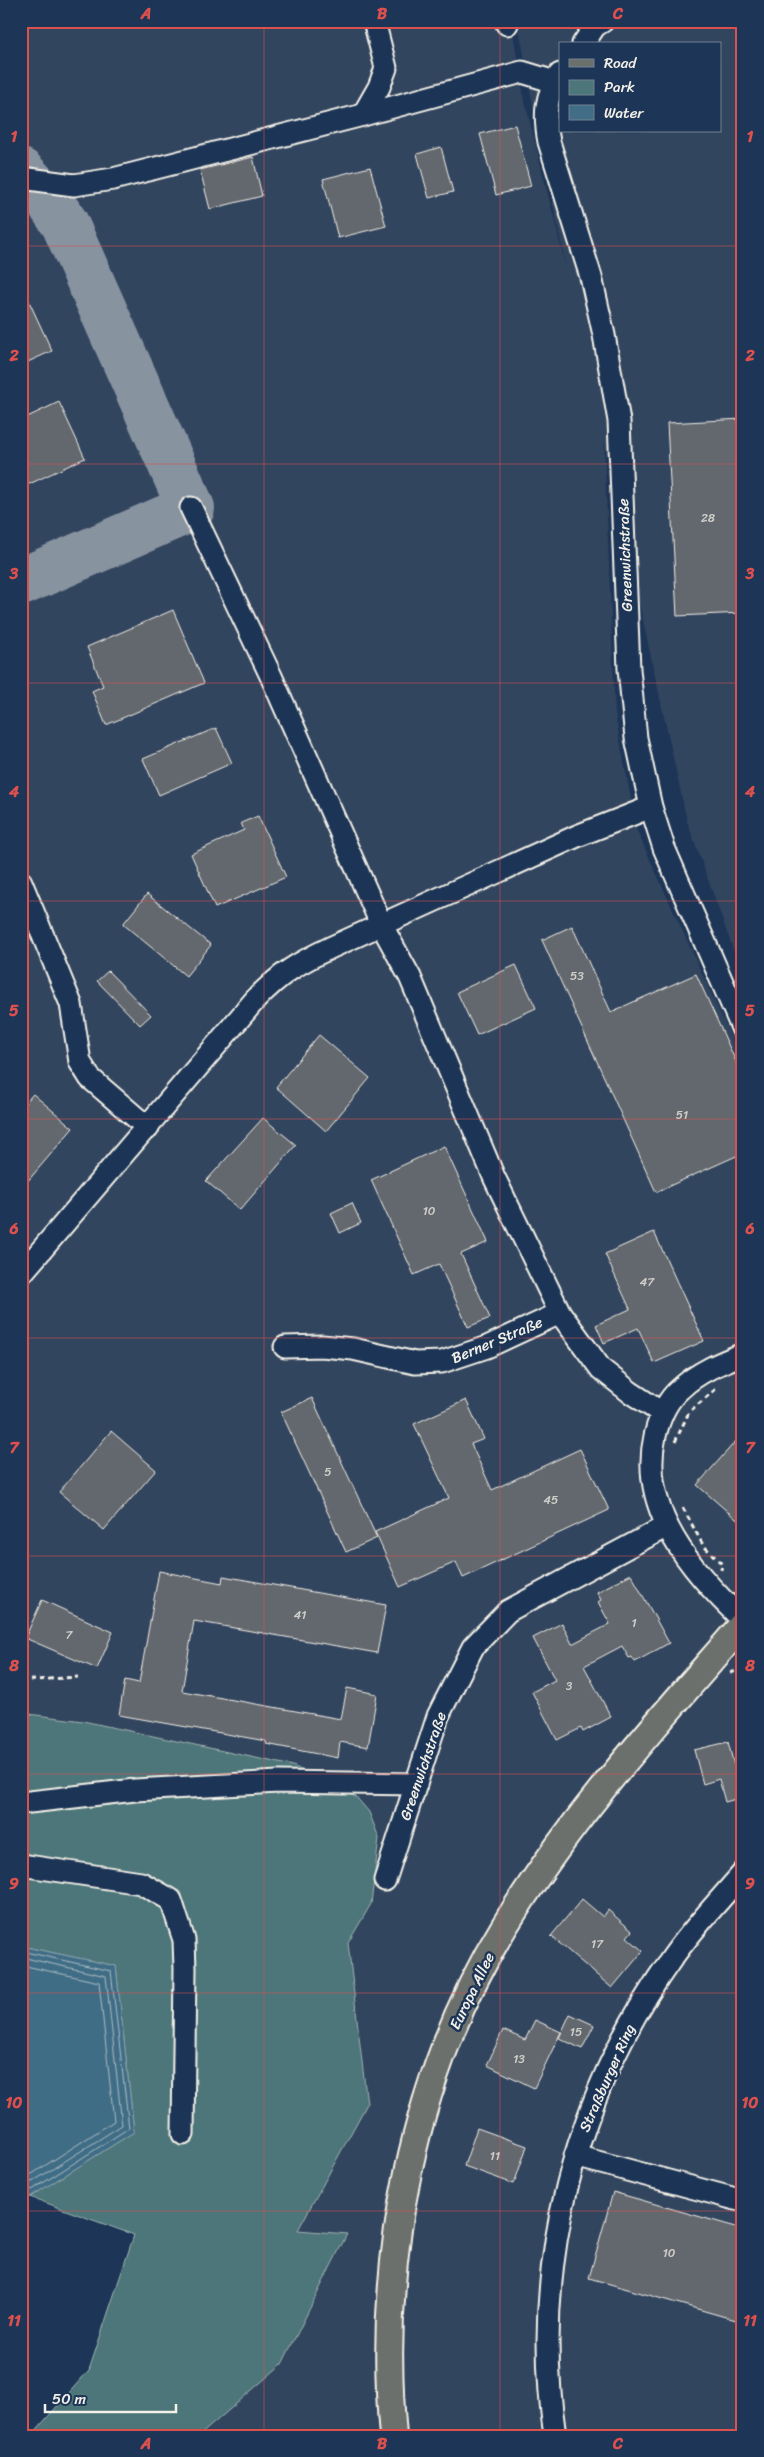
<svg xmlns="http://www.w3.org/2000/svg" width="764" height="2457" font-family="Sriracha,sans-serif">
  <style>
    .built { fill: #32445e; fill-rule: evenodd }
    .green { fill: #4d767a; stroke: #a0b4b1 }
    .water { fill: #416d86; stroke: #89a2ad }
    .lines { fill: none; stroke-linecap: round; stroke-linejoin: round }
    .shore { stroke: #acbcc1; stroke-width: 1 }
    .taxiway { stroke: #8893a0; stroke-width: 48 }
    .building { fill: #63686e; stroke: #f4f1e8 }
    .minor-casing { stroke: #f4f1e8; stroke-width: 25 }
    .major-casing { stroke: #f4f1e8; stroke-width: 30 }
    .path { stroke: #f4f1e8; stroke-width: 3; stroke-dasharray: 5 4; stroke-linecap: butt }
    .minor { stroke: #1d3557; stroke-width: 21 }
    .major { stroke: #6c706d; stroke-width: 26 }
    .grid { fill: none; stroke: #dc504e; stroke-width: 1; stroke-opacity: 0.55 }
    .labels { text-anchor: middle; stroke-width: 5; stroke-linejoin: round; paint-order: stroke }
    .number-label { font-size: 12px; fill: #d0cfca }
    .street-label { font-size: 15px; fill: #f4f1e8; stroke: #1d3557 }
    .neatline { fill: none; stroke: #dc504e; stroke-width: 2 }
    .grid-label { font-size: 16px; text-anchor: middle; font-weight: bold; fill: #dc504e }
  </style>
  <rect width="100%" height="100%" fill="#1d3557"/>
  <filter id="ink" filterUnits="userSpaceOnUse"><feTurbulence type="fractalNoise" baseFrequency=".02" numOctaves="2"/><feDisplacementMap in="SourceGraphic" scale="10" xChannelSelector="R" yChannelSelector="G"/><feConvolveMatrix kernelMatrix="1 2 1 2 8 2 1 2 1" color-interpolation-filters="sRGB"/></filter>
  <g filter="url(#ink)">
    <path class="built" d="M 21,21 L 511,21 L 524,98 L 567,271 L 536,123 L 518,21 L 743,21 L 743,977 L 687,821 L 604,443 L 615,714 L 637,831 L 743,1063 L 743,2436 L 71,2436 L 158,2237 L 204,1905 L 21,1933 ZM 560,44 L 720,44 L 720,131 L 560,131 Z"/>
    <path class="green" d="M 21,1713 L 83,1721 L 293,1766 L 356,1797 L 369,1812 L 379,1838 L 371,1904 L 348,1943 L 367,2104 L 298,2230 L 347,2234 L 282,2364 L 199,2436 L 31,2436 L 89,2370 L 134,2235 L 30,2197 L 134,2132 L 116,1966 L 21,1946 Z"/>
    <path class="water" d="M 21,1946 L 116,1966 L 134,2132 L 30,2197 L 21,2190 Z"/>
    <g class="lines">
      <g class="shore">
        <path d="M 21,1951 L 111,1971 L 129,2128 L 32,2190 L 21,2187"/>
        <path d="M 21,1957 L 106,1976 L 122,2125 L 32,2182 L 21,2180"/>
        <path d="M 21,1965 L 99,1982 L 114,2121 L 32,2174 L 21,2173"/>
      </g>
      <path class="taxiway" d="M 21,172 L 50,202 L 65,224 L 191,508 L 21,582"/>
    </g>
    <g class="building">
      <path d="M 515,125 L 531,186 L 496,195 L 480,134 Z"/>
      <path d="M 441,147 L 453,192 L 429,198 L 417,154 Z"/>
      <path d="M 253,157 L 262,196 L 210,209 L 200,170 Z"/>
      <path d="M 370,167 L 386,226 L 338,238 L 323,179 Z"/>
      <path d="M 21,284 L 52,351 L 21,365 Z"/>
      <path d="M 59,402 L 85,458 L 25,486 L 21,479 L 21,420 Z"/>
      <path d="M 743,419 L 743,613 L 677,616 L 667,423 Z"/>
      <path d="M 173,610 L 204,683 L 106,725 L 92,691 L 103,686 L 87,647 Z"/>
      <path d="M 216,728 L 232,763 L 159,795 L 143,759 Z"/>
      <path d="M 258,816 L 286,877 L 215,908 L 191,854 L 244,830 L 241,823 Z"/>
      <path d="M 147,894 L 211,945 L 186,976 L 123,924 Z"/>
      <path d="M 572,926 L 611,1012 L 696,974 L 743,1077 L 743,1153 L 656,1192 L 542,940 Z"/>
      <path d="M 516,965 L 536,1008 L 477,1035 L 457,992 Z"/>
      <path d="M 108,971 L 151,1015 L 140,1025 L 97,981 Z"/>
      <path d="M 319,1035 L 370,1078 L 326,1131 L 276,1087 Z"/>
      <path d="M 33,1094 L 73,1128 L 21,1189 L 21,1108 Z"/>
      <path d="M 263,1118 L 296,1145 L 240,1210 L 206,1181 Z"/>
      <path d="M 444,1146 L 488,1242 L 461,1254 L 490,1318 L 468,1327 L 439,1264 L 414,1275 L 371,1180 Z"/>
      <path d="M 352,1203 L 361,1223 L 340,1233 L 331,1213 Z"/>
      <path d="M 654,1232 L 704,1341 L 654,1363 L 638,1328 L 604,1343 L 596,1325 L 630,1309 L 605,1254 Z"/>
      <path d="M 312,1398 L 377,1538 L 346,1552 L 281,1412 Z"/>
      <path d="M 466,1400 L 484,1439 L 471,1444 L 492,1490 L 580,1449 L 609,1510 L 463,1578 L 456,1562 L 400,1587 L 375,1532 L 449,1498 L 414,1424 Z"/>
      <path d="M 111,1431 L 156,1470 L 104,1530 L 59,1492 Z"/>
      <path d="M 743,1433 L 743,1525 L 697,1485 Z"/>
      <path d="M 159,1571 L 222,1583 L 223,1576 L 386,1605 L 377,1653 L 194,1621 L 182,1691 L 341,1719 L 347,1688 L 377,1694 L 368,1747 L 340,1742 L 338,1758 L 266,1744 L 266,1741 L 119,1715 L 125,1680 L 139,1683 Z"/>
      <path d="M 631,1574 L 669,1643 L 635,1662 L 632,1657 L 629,1658 L 622,1646 L 584,1666 L 611,1717 L 583,1732 L 581,1728 L 557,1740 L 532,1692 L 555,1680 L 533,1638 L 562,1623 L 572,1644 L 610,1624 L 598,1602 L 601,1600 L 597,1592 Z"/>
      <path d="M 42,1600 L 113,1632 L 97,1669 L 25,1638 Z"/>
      <path d="M 728,1742 L 734,1765 L 743,1762 L 743,1797 L 725,1802 L 719,1779 L 703,1784 L 694,1750 Z"/>
      <path d="M 582,1899 L 603,1917 L 608,1910 L 632,1931 L 627,1937 L 643,1951 L 612,1988 L 551,1936 Z"/>
      <path d="M 570,2014 L 594,2025 L 582,2049 L 559,2038 Z"/>
      <path d="M 535,2020 L 561,2032 L 534,2088 L 487,2065 L 503,2030 L 525,2040 Z"/>
      <path d="M 477,2128 L 527,2146 L 514,2184 L 464,2166 Z"/>
      <path d="M 613,2192 L 743,2229 L 743,2322 L 589,2278 Z"/>
    </g>
    <g class="lines">
      <g class="minor-casing">
        <g id="minor">
          <path d="M 507,21 L 507,24"/>
          <path d="M 583,44 L 595,26 L 603,21"/>
          <path d="M 560,74 C 545,96 544,116 549,142 L 591,277 L 604,335 L 619,421 L 629,669 L 636,738 L 651,807 L 664,848 L 743,1030"/>
          <path d="M 363,115 L 379,87 L 386,68 L 374,21"/>
          <path d="M 21,180 L 29,179 L 74,185 L 113,179 L 363,115 L 522,72 L 555,82"/>
          <path d="M 191,508 L 271,676 L 382,926 L 410,977 L 494,1177 L 560,1313 L 601,1369 L 630,1392 L 662,1413"/>
          <path d="M 21,882 L 71,1004 L 80,1062 L 90,1078 L 148,1128"/>
          <path d="M 21,1274 L 255,1000 C 281,973 298,963 332,947 L 577,836 L 651,807"/>
          <path d="M 285,1347 L 322,1346 L 353,1349 L 415,1363 L 442,1362 L 487,1347 L 560,1313"/>
          <path d="M 743,1354 C 720,1363 698,1372 680,1389 C 666,1401 659,1419 655,1436 C 638,1510 693,1573 743,1620"/>
          <path d="M 21,1803 L 135,1790 L 278,1782 L 416,1784"/>
          <path d="M 21,1865 L 141,1883 L 171,1900 L 184,1940 L 185,1969 L 183,2134"/>
          <path d="M 385,1880 L 438,1716 L 473,1647 L 508,1611 L 667,1526"/>
          <path d="M 575,2156 L 743,2201"/>
          <path d="M 555,2436 C 530,2267 574,2096 672,1958 C 693,1928 719,1901 743,1873"/>
        </g>
      </g>
      <g class="major-casing">
        <path id="major" d="M 393,2436 C 377,2262 412,2077 504,1927 C 571,1817 659,1721 743,1624"/>
      </g>
      <g class="path">
        <path d="M 675,1442 L 689,1412 L 716,1389"/>
        <path d="M 683,1508 L 703,1545 L 722,1564 L 721,1570"/>
        <path d="M 730,1673 L 743,1669"/>
        <path d="M 21,1681 L 78,1677"/>
        <path d="M 302,2436 L 314,2431"/>
      </g>
      <use href="#minor" class="minor"/>
      <use href="#major" class="major"/>
    </g>
  </g>
  <path class="grid" d="M 264,21 L 264,2436M 500,21 L 500,2436M 21,246 L 743,246M 21,464 L 743,464M 21,683 L 743,683M 21,901 L 743,901M 21,1119 L 743,1119M 21,1338 L 743,1338M 21,1556 L 743,1556M 21,1774 L 743,1774M 21,1993 L 743,1993M 21,2211 L 743,2211"/>
  <g class="labels">
    <g class="number-label">
      <text x="708" y="522">28</text>
      <text x="577" y="980">53</text>
      <text x="682" y="1119">51</text>
      <text x="429" y="1215">10</text>
      <text x="647" y="1286">47</text>
      <text x="328" y="1476">5</text>
      <text x="551" y="1504">45</text>
      <text x="300" y="1619">41</text>
      <text x="634" y="1627">1</text>
      <text x="69" y="1639">7</text>
      <text x="569" y="1690">3</text>
      <text x="597" y="1948">17</text>
      <text x="576" y="2036">15</text>
      <text x="519" y="2063">13</text>
      <text x="495" y="2160">11</text>
      <text x="669" y="2257">10</text>
    </g>
    <g class="street-label">
      <text transform="translate(625 555) rotate(-92)" y="5">Greenwichstraße</text>
      <text transform="translate(497 1340) rotate(-23)" y="5">Berner Straße</text>
      <text transform="translate(423 1766) rotate(-71)" y="5">Greenwichstraße</text>
      <text transform="translate(472 1991) rotate(-64)" y="5">Europa Allee</text>
      <text transform="translate(607 2078) rotate(-66)" y="5">Straßburger Ring</text>
    </g>
  </g>
  <rect width="764" height="2457" fill="none" stroke="#1d3557" stroke-width="55"/>
  <rect x="559" y="42" width="162" height="90" fill="#1d3557" stroke="#738091"/>
  <rect x="569" y="59" width="25" height="8" fill="#6c706d" stroke="#738091"/>
  <text x="604" y="68" font-size="15" fill="#f4f1e8">Road</text>
  <rect x="569" y="80" width="25" height="15" fill="#4d767a" stroke="#738091"/>
  <text x="604" y="92" font-size="15" fill="#f4f1e8">Park</text>
  <rect x="569" y="105" width="25" height="15" fill="#416d86" stroke="#738091"/>
  <text x="604" y="118" font-size="15" fill="#f4f1e8">Water</text>
  <path d="M45 2404v8h131v-8" fill="none" stroke="#f4f1e8" stroke-width="2.5"/>
  <text x="52" y="2404" font-size="15" fill="#f4f1e8" stroke="#1d3557" stroke-width="4" paint-order="stroke">50 m</text>
  <rect x="28" y="28" width="708" height="2402" class="neatline"/>
  <g class="grid-label">
    <text x="146" y="19">A</text>
    <text x="382" y="19">B</text>
    <text x="618" y="19">C</text>
    <text x="14" y="142">1</text>
    <text x="750" y="142">1</text>
    <text x="14" y="361">2</text>
    <text x="750" y="361">2</text>
    <text x="14" y="579">3</text>
    <text x="750" y="579">3</text>
    <text x="14" y="797">4</text>
    <text x="750" y="797">4</text>
    <text x="14" y="1016">5</text>
    <text x="750" y="1016">5</text>
    <text x="14" y="1234">6</text>
    <text x="750" y="1234">6</text>
    <text x="14" y="1453">7</text>
    <text x="750" y="1453">7</text>
    <text x="14" y="1671">8</text>
    <text x="750" y="1671">8</text>
    <text x="14" y="1889">9</text>
    <text x="750" y="1889">9</text>
    <text x="14" y="2108">10</text>
    <text x="750" y="2108">10</text>
    <text x="14" y="2326">11</text>
    <text x="750" y="2326">11</text>
    <text x="146" y="2449">A</text>
    <text x="382" y="2449">B</text>
    <text x="618" y="2449">C</text>
  </g>
</svg>
